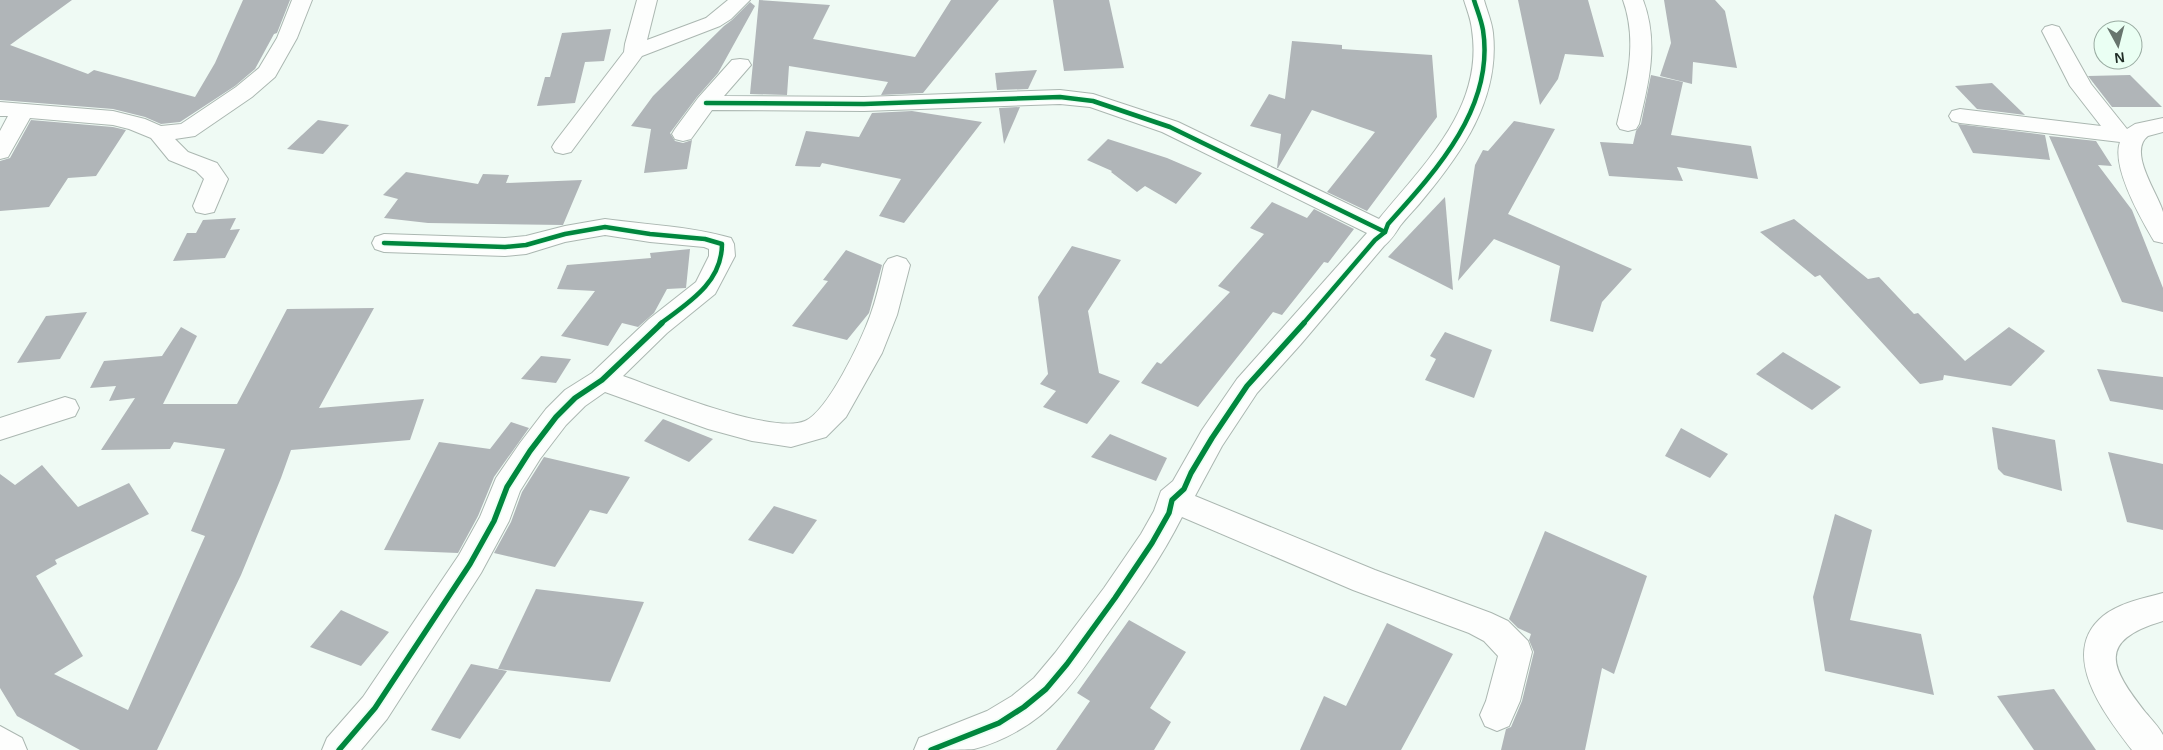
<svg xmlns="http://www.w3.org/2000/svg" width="2163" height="750" font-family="Helvetica,sans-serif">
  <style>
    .building { fill: #b0b5b8 }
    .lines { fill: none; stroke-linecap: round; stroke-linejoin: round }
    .minor-casing { stroke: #abb7b1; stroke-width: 2 }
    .minor { fill: #fdfefd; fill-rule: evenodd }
    .cycleway-far1-casing { stroke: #eafff3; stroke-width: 7 }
    .cycleway-casing { stroke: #eafff3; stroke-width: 9 }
    .cycleway-far1 { stroke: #00873e; stroke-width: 4.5 }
    .cycleway { stroke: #00873e; stroke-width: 5.5 }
  </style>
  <rect width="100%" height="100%" fill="#effaf4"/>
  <g class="building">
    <path d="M 0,0 L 72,0 L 10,45 L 88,74 L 94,70 L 195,97 L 215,63 L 243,0 L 290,0 L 277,33 L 274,34 L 255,69 L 235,86 L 180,122 L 161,124 L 145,117 L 113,109 L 0,100 Z"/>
    <path d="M 759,0 L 830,5 L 813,39 L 915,57 L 951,0 L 999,0 L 923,93 L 881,95 L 888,82 L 789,66 L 787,95 L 750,94 Z"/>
    <path d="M 1053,0 L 1109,0 L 1124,68 L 1064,71 Z"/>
    <path d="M 1518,0 L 1588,0 L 1604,57 L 1565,54 L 1558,79 L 1540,105 Z"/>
    <path d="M 1664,0 L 1715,0 L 1725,11 L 1737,68 L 1693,62 L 1692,84 L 1660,76 L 1671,43 Z"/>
    <path d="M 750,2 L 755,6 L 718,73 L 697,97 L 670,133 L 675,141 L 683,143 L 692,140 L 687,169 L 644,173 L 651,129 L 631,126 L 653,96 L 724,26 L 732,20 Z"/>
    <path d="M 611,29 L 604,61 L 585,62 L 575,103 L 537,106 L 545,77 L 550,77 L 562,33 Z"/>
    <path d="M 1292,41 L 1342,45 L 1342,49 L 1432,55 L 1437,117 L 1367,211 L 1327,192 L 1375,132 L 1312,110 L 1278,168 L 1277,168 L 1281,134 L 1250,126 L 1269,94 L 1285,99 Z"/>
    <path d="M 1037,70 L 1028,89 L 997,90 L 995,73 Z"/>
    <path d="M 1651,75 L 1683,82 L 1671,135 L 1751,146 L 1758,179 L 1677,167 L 1683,181 L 1609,176 L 1600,142 L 1633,144 L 1636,131 L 1641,124 Z"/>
    <path d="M 2130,75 L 2162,107 L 2112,107 L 2088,76 Z"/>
    <path d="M 1992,83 L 2025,115 L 1977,109 L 1955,86 Z"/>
    <path d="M 1020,107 L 1004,144 L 999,108 Z"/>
    <path d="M 912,111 L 982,122 L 904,223 L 879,216 L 901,179 L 822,163 L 820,167 L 795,166 L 806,131 L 859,137 L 872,113 Z"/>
    <path d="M 31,120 L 113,127 L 126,130 L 96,176 L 68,178 L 49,207 L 0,211 L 0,161 L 10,158 Z"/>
    <path d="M 318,120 L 349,125 L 323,154 L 287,149 Z"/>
    <path d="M 1514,121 L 1555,129 L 1508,214 L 1632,269 L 1602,302 L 1593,332 L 1550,321 L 1560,266 L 1494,239 L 1458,281 L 1475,165 L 1483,150 L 1488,151 Z"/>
    <path d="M 1958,124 L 2045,135 L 2050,160 L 1973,153 Z"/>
    <path d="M 2049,136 L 2096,141 L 2112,166 L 2098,165 L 2132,210 L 2163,288 L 2163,312 L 2122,302 Z"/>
    <path d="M 1108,139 L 1167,158 L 1202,173 L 1176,204 L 1145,186 L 1137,192 L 1111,172 L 1112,171 L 1087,160 Z"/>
    <path d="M 406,172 L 478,184 L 483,174 L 509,175 L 506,183 L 582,180 L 563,225 L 428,223 L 384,218 L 398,199 L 383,195 Z"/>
    <path d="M 1445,197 L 1453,290 L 1388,257 Z"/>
    <path d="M 1272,202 L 1307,218 L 1314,209 L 1354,229 L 1328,263 L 1324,262 L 1282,315 L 1273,312 L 1198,407 L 1141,383 L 1157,362 L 1161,364 L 1230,292 L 1218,286 L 1264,234 L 1250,228 Z"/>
    <path d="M 236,218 L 230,230 L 240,229 L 225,258 L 173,261 L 187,233 L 196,233 L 203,220 Z"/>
    <path d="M 1794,219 L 1868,279 L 1879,277 L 1914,314 L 1918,313 L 1965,361 L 2009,327 L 2045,351 L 2011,386 L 1944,375 L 1943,380 L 1920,384 L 1820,275 L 1815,277 L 1760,232 Z"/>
    <path d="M 1072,246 L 1121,260 L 1088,311 L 1099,373 L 1120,381 L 1087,424 L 1043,407 L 1056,391 L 1040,384 L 1048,374 L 1038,297 Z"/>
    <path d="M 690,249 L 686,288 L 667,289 L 654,313 L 638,327 L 622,323 L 608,346 L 561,336 L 595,291 L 557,289 L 567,265 L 651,258 L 650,253 Z"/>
    <path d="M 846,250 L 882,265 L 869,313 L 847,340 L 792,326 L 828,281 L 823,280 Z"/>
    <path d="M 374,308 L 319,408 L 424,399 L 410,440 L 291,450 L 281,478 L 241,575 L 157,750 L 80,750 L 17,716 L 0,688 L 0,474 L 15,485 L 42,465 L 78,507 L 129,483 L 149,514 L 55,560 L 57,564 L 36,576 L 83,656 L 54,674 L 128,710 L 205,536 L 191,531 L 225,449 L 174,442 L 170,449 L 101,450 L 135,398 L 109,401 L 116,386 L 90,388 L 104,361 L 162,356 L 181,327 L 197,336 L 163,404 L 237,404 L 287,309 Z"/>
    <path d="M 87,312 L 60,359 L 17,363 L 46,316 Z"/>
    <path d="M 1445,332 L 1492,350 L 1474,398 L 1425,380 L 1436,359 L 1430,356 Z"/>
    <path d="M 1783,352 L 1841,387 L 1812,410 L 1756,374 Z"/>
    <path d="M 541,356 L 571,359 L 556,383 L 521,379 Z"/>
    <path d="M 2097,369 L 2163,377 L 2163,410 L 2110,401 Z"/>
    <path d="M 663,419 L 713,439 L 689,462 L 644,441 Z"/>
    <path d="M 511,422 L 529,428 L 494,477 L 478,516 L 458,553 L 384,550 L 439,442 L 490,449 Z"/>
    <path d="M 1992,427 L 2055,440 L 2062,491 L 2004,475 L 1998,469 Z"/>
    <path d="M 1681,428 L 1728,454 L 1710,478 L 1665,456 Z"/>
    <path d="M 1110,434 L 1167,458 L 1156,481 L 1091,457 Z"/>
    <path d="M 2108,452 L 2163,464 L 2163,530 L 2127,522 Z"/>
    <path d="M 544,457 L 630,477 L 607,514 L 590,510 L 555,567 L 494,553 L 511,522 L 522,492 Z"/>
    <path d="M 774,506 L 817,520 L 793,554 L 748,540 Z"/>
    <path d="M 1835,514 L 1872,530 L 1850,620 L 1921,634 L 1934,695 L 1825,671 L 1813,597 Z"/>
    <path d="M 1545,531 L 1647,576 L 1614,674 L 1602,668 L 1585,750 L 1501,750 L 1506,729 L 1511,727 L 1522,701 L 1534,652 L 1529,640 L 1531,634 L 1518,628 L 1509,619 Z"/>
    <path d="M 536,589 L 644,602 L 610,682 L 498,669 Z"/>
    <path d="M 341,610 L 389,632 L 361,666 L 310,647 Z"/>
    <path d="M 1129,620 L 1186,652 L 1150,708 L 1171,722 L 1154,750 L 1056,750 L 1090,701 L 1077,693 Z"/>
    <path d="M 1387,623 L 1453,654 L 1401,750 L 1300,750 L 1324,696 L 1346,706 Z"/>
    <path d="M 471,664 L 507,671 L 460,739 L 431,730 Z"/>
    <path d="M 2054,689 L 2096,750 L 2034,750 L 1997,696 Z"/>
  </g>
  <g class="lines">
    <g class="minor-casing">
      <g id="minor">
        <path d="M 292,0 L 312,0 L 297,38 L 275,77 L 252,97 L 195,136 L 175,139 L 188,152 L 217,163 L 228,179 L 214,212 L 205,214 L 196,212 L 193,206 L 204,179 L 196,171 L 169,160 L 151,138 L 129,129 L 113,125 L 30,118 L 8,157 L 0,159 L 0,131 L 8,116 L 0,116 L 0,102 L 113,111 L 145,119 L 161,126 L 181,124 L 236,87 L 259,68 L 277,38 Z"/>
        <path d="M 637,0 L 657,0 L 647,40 L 706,18 L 728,0 L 750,0 L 731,19 L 720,26 L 642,56 L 571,152 L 563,154 L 555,152 L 552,147 L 555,142 L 624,52 L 625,44 Z"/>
        <path d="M 1464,0 L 1484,0 C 1487,11 1492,22 1493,33 C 1500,100 1461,154 1420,203 C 1414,210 1406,218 1400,226 C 1395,234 1392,239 1384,246 L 1301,344 L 1257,393 L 1222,446 L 1195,496 L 1375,570 L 1491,613 L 1508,621 L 1528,641 L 1532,652 L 1520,701 L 1509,726 L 1497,731 L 1485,726 L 1480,715 L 1486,701 L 1498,656 L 1484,641 L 1469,633 L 1353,590 L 1182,517 C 1161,559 1133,598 1106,636 C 1091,657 1077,680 1058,699 C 1037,722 1005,741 974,749 C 960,750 929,750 914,750 L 919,738 L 987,711 L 1012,696 L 1034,678 L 1055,653 L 1104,588 L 1141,534 L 1154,511 L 1161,491 L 1173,481 L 1202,430 L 1237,379 L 1367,233 L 1162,132 L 1090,107 L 1060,104 L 864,111 L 712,110 L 691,139 L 683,141 L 675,139 L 672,134 L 675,129 L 698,98 L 732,60 L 740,59 L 748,60 L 751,65 L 724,96 L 864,97 L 1060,90 L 1093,94 L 1178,122 L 1379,219 C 1424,164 1484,108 1472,30 C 1471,19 1467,10 1464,0 Z"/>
        <path d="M 1623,0 L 1643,0 C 1659,42 1649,82 1639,124 L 1636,129 L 1628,131 L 1620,129 L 1617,124 C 1627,82 1638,42 1623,0 Z"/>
        <path d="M 2052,25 L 2059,27 L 2091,84 L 2127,129 L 2135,124 L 2163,118 L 2163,132 L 2148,136 C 2127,152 2159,195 2163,212 C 2163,221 2163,234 2163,243 L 2154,241 C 2141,219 2111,167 2120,142 L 1960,123 L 1952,121 L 1949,116 L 1952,111 L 1960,109 L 2101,126 L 2070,86 L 2042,31 L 2045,27 Z"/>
        <path d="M 605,219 C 647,225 690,226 731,238 L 734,244 L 735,256 L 715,294 L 667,333 L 623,376 C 660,389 771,435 805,421 C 828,411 861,341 870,316 C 876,300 880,282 884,265 L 888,259 L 897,256 L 906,259 L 910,265 L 897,315 L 882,353 L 846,417 L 826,437 L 791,447 L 752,441 L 708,429 L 605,392 L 585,406 L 566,425 L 540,459 L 520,491 L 509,521 L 481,573 L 387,719 L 361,750 L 322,750 L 327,738 L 363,697 L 459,555 L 480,517 L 496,478 L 520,443 L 546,409 L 565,390 L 592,373 L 649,319 L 696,282 L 709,256 L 709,249 L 704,247 L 650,242 L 605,235 L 565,242 L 526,254 L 505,256 L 384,252 L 375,249 L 372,243 L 375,237 L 384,234 L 505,238 L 526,236 L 565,226 Z"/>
        <path d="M 65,397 L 75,400 L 79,408 L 75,416 L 0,440 L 0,418 Z"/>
        <path d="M 2163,593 L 2163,621 C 2096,641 2110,667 2146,713 C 2151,719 2159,727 2163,735 C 2163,739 2163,746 2163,750 L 2132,750 C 2106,716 2057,654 2103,616 C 2119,603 2144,598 2163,593 Z"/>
        <path d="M 0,726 L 22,738 L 27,750 L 0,750 Z"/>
      </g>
    </g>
    <use href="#minor" class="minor"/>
    <g class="cycleway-far1-casing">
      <g id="cycleway-far1">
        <path d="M 706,103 L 864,104 L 1060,97 L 1093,101 L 1170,127 L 1385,232"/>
        <path d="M 384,243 L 505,247 L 526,245 L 565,234 L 605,227 L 650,234 L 705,239 L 722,244 C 722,283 688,303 660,324"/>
        <path d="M 1303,324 L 1375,240 L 1385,232 L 1388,224 C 1436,171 1495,107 1483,30 C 1481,19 1477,10 1474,0"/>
      </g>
    </g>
    <g class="cycleway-casing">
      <g id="cycleway">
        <path d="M 339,750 L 375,708 L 470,564 L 494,521 L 507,487 L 530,451 L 556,417 L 575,398 L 602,380 L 662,323"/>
        <path d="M 931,750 L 999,723 L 1024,707 L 1046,689 L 1067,664 L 1115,598 L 1152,543 L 1169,513 L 1172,500 L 1184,489 L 1191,473 L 1212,438 L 1247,386 L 1304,323"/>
      </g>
    </g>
    <use href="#cycleway-far1" class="cycleway-far1"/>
    <use href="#cycleway" class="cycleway"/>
  </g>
  <g transform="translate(2118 45) rotate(173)"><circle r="24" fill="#eafff3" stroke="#99aba1"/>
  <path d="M0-4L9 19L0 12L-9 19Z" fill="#68756e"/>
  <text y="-8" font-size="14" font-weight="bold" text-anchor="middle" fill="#202d26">N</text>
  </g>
</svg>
